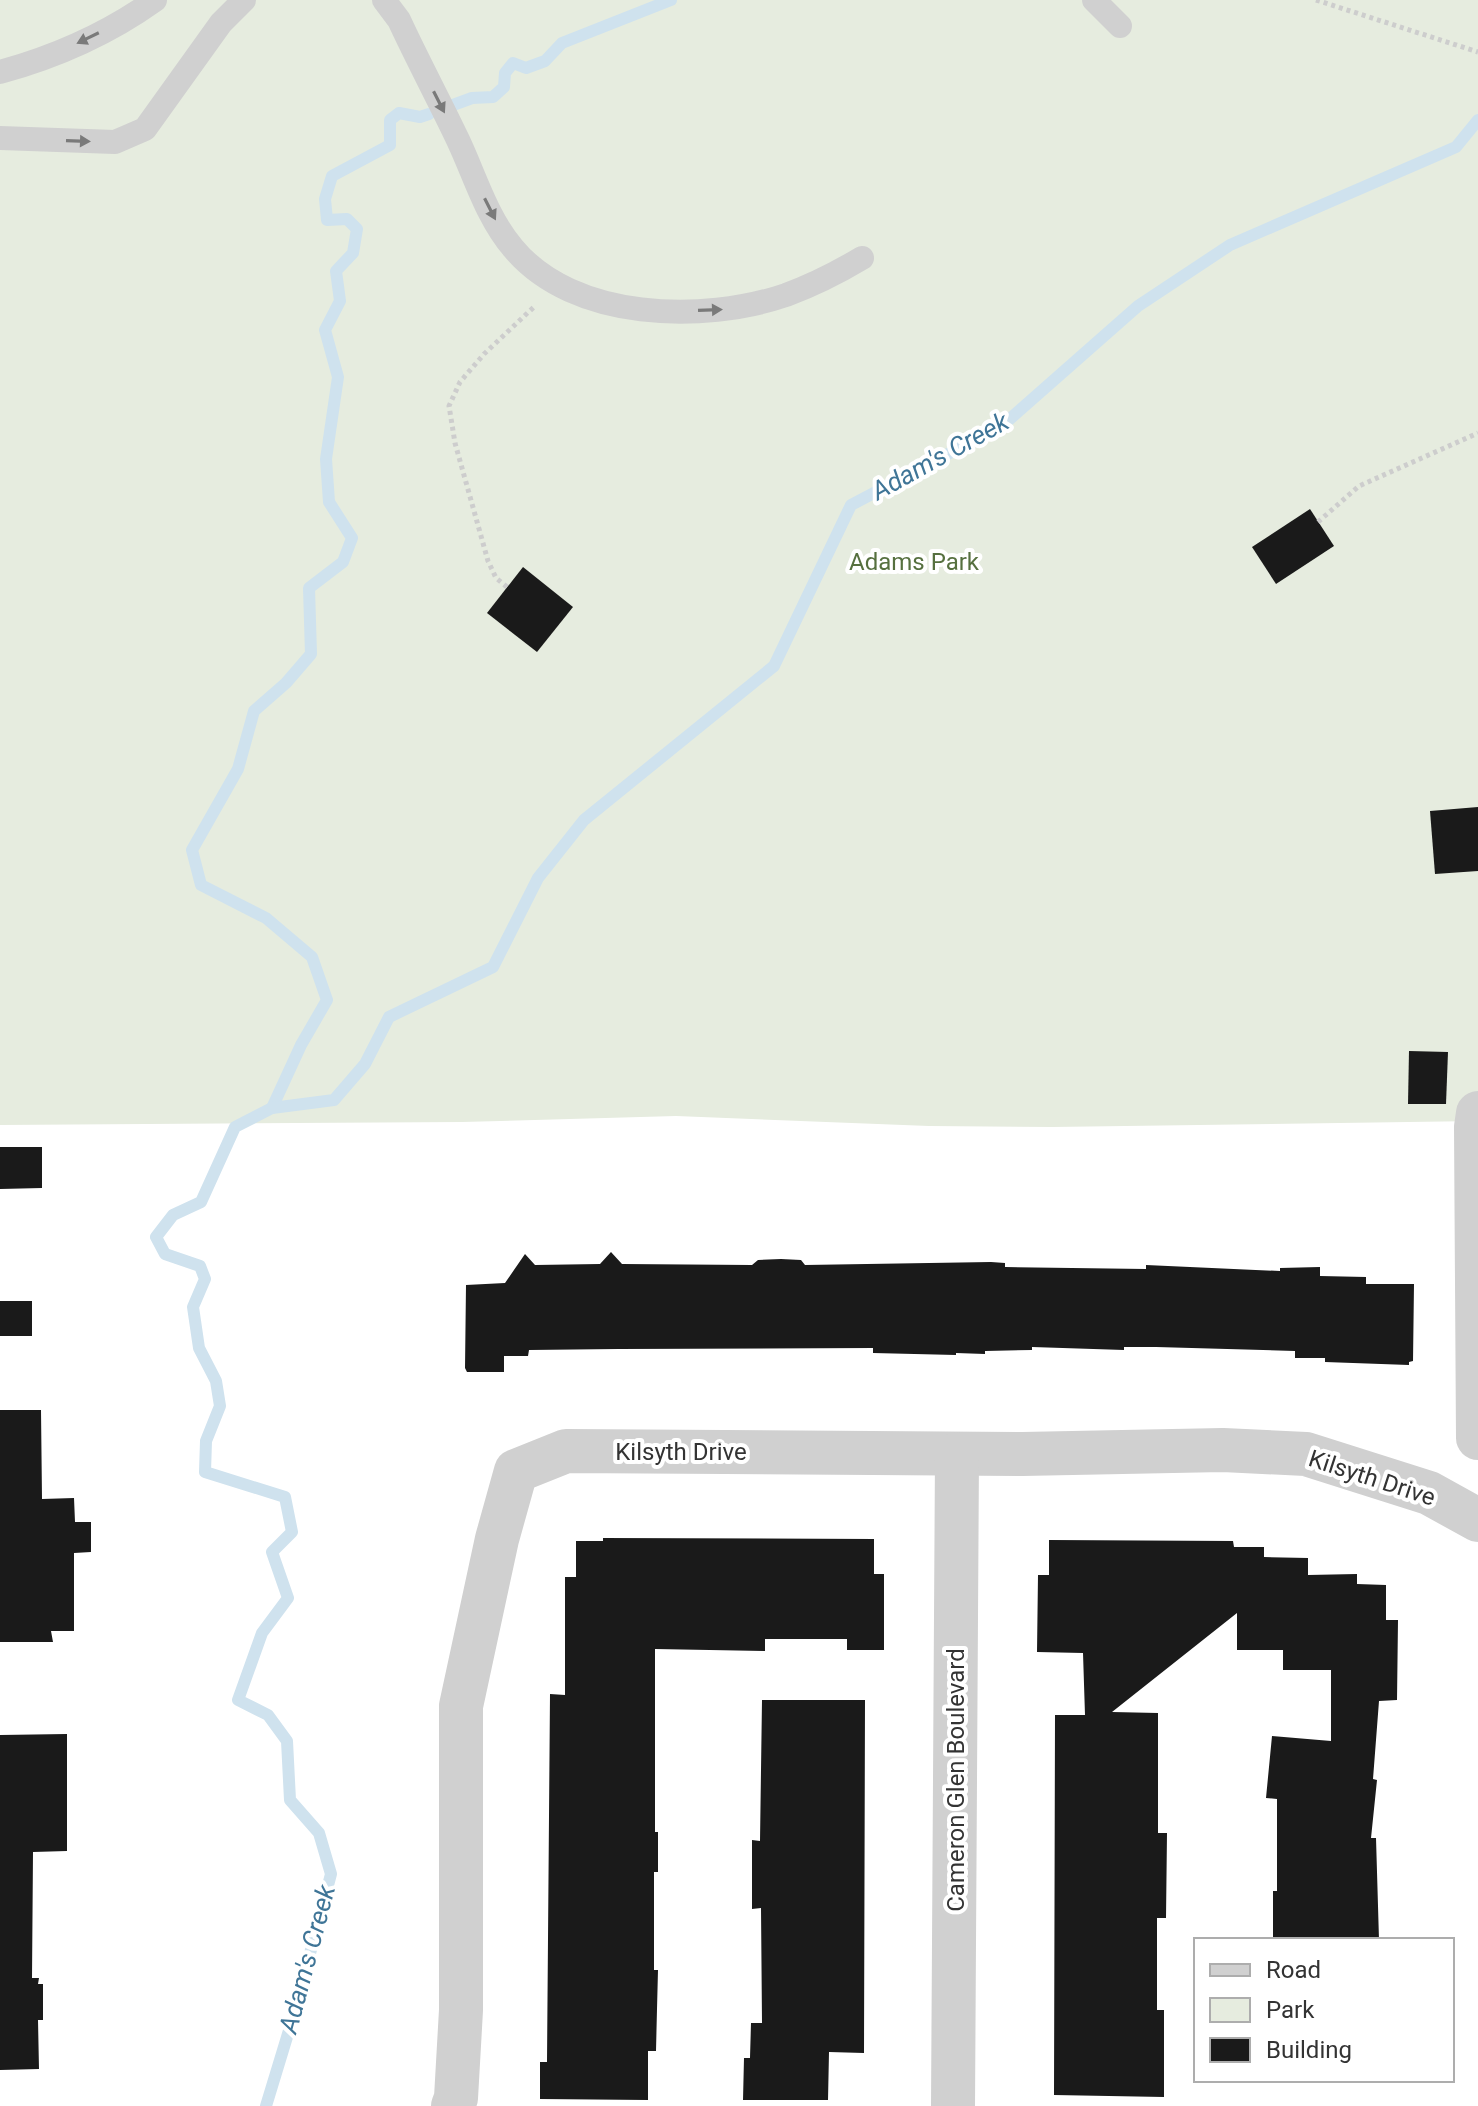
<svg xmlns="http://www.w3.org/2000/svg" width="1478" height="2106" font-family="Roboto,sans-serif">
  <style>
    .green { fill: #e6ecdf }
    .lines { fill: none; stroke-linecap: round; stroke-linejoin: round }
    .stream { stroke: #cfe2ee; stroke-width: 12 }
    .building { fill: #1a1a1a }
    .path { stroke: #cdcdcd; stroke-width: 5; stroke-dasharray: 4 4; stroke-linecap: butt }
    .lane { stroke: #d0d0d0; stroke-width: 24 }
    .street { stroke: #d0d0d0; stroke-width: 44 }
    .oneway { fill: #7a7a7a }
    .labels { text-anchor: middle; stroke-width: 8; stroke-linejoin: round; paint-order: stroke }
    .park-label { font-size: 24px; fill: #56703f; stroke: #fff }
    .street-label { font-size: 24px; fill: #333; stroke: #fff }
    .water-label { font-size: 26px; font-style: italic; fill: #3f7597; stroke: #fff }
  </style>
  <rect width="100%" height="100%" fill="#fff"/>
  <path class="green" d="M 0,0 L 1478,0 L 1478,1121 L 1052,1127 L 929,1126 L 676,1116 L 462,1122 L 0,1125 Z"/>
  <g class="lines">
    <g class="stream">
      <path d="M 453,105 L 472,98 L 493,97 L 504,87 L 505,73 L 513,63 L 526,68 L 545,61 L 562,43 L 671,0"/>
      <path d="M 272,1108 L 301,1045 L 327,1000 L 312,957 L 266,918 L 201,885 L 192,850 L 238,769 L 254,711 L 286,683 L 311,654 L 309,588 L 343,562 L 352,538 L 329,502 L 326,459 L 338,377 L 325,330 L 340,301 L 336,271 L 353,253 L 357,229 L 347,219 L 327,220 L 325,199 L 332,176 L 390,145 L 390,120 L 399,113 L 420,117 L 429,114"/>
      <path d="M 266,2106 L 294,2014 L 331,1874 L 319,1833 L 290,1800 L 287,1741 L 268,1715 L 238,1700 L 262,1633 L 288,1598 L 272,1552 L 292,1532 L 285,1497 L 205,1472 L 206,1441 L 220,1406 L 216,1381 L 199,1348 L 193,1307 L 205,1279 L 200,1266 L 165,1254 L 156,1237 L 173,1215 L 201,1202 L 235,1127 L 272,1108 L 334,1100 L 365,1064 L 389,1017 L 493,967 L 538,878 L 584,820 L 774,666 L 851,505 L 1003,425 L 1138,306 L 1230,245 L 1456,147 L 1478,120"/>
    </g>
  </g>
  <g class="building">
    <path d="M 1310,509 L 1334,546 L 1276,584 L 1252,547 Z"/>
    <path d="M 523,567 L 573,607 L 537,652 L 487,613 Z"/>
    <path d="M 1478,807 L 1478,871 L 1435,874 L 1430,811 Z"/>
    <path d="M 1409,1051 L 1448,1052 L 1446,1104 L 1408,1104 Z"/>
    <path d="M 0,1147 L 42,1147 L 42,1188 L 0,1189 Z"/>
    <path d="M 611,1252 L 622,1264 L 752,1265 L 758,1260 L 781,1259 L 801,1260 L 805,1265 L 991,1262 L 1005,1263 L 1005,1267 L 1146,1269 L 1146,1265 L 1280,1271 L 1280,1268 L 1320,1267 L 1320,1276 L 1366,1277 L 1366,1284 L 1414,1284 L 1413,1361 L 1409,1362 L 1409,1365 L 1325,1362 L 1325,1358 L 1295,1358 L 1295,1351 L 1156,1347 L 1124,1347 L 1124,1350 L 1032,1347 L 1032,1350 L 985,1351 L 985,1354 L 956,1353 L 956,1355 L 873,1353 L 873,1348 L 618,1349 L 529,1350 L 528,1356 L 504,1356 L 504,1372 L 467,1372 L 465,1368 L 466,1285 L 505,1283 L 525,1254 L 535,1265 L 600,1264 Z"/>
    <rect x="0" y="1301" width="32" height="35"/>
    <path d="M 0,1410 L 41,1410 L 42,1499 L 74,1498 L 75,1522 L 91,1522 L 91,1552 L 74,1553 L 74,1631 L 51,1631 L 53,1642 L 0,1642 Z"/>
    <path d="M 603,1538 L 874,1539 L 874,1574 L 884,1574 L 884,1650 L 847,1650 L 847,1639 L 765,1639 L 765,1651 L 655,1649 L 655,1832 L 658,1832 L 658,1872 L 654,1872 L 654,1970 L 658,1970 L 657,2009 L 656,2051 L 648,2051 L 648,2100 L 540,2099 L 540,2062 L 547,2062 L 550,1694 L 565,1695 L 565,1577 L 576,1577 L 576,1541 L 603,1541 Z"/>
    <path d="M 1049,1540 L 1233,1541 L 1234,1547 L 1264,1547 L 1264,1557 L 1308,1558 L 1308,1575 L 1357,1574 L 1357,1584 L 1386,1585 L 1386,1620 L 1398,1620 L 1397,1700 L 1379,1701 L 1373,1779 L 1377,1780 L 1371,1838 L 1376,1838 L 1379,1940 L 1273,1940 L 1273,1891 L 1277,1891 L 1277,1799 L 1266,1798 L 1272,1736 L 1331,1741 L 1331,1670 L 1283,1670 L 1283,1650 L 1237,1650 L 1237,1613 L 1112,1712 L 1158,1713 L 1158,1833 L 1167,1833 L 1166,1918 L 1157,1918 L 1157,2010 L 1164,2010 L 1164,2097 L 1054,2095 L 1055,1715 L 1085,1715 L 1083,1653 L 1037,1652 L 1038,1575 L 1049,1575 Z"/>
    <path d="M 762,1700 L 865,1700 L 864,2053 L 829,2052 L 828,2100 L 743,2100 L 744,2058 L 750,2058 L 751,2023 L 762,2023 L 761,1908 L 752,1909 L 752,1840 L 760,1841 Z"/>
    <path d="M 67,1734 L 67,1851 L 33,1852 L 32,1978 L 39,1978 L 38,1984 L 43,1984 L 43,2020 L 38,2020 L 39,2069 L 0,2070 L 0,1735 Z"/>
  </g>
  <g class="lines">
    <g class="path">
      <path d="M 1316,0 L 1478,52"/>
      <path d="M 1318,522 L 1359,486 L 1478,433"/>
      <path d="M 507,587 L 496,578 L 488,561 L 455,443 L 449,406 L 460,382 L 484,354 L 536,305"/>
    </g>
    <g class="lane">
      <path d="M 384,0 L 399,20 C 418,61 439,100 458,140 C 475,176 487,218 513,248 C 573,321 704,323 786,295 C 813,285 837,273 862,258"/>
      <path d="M 1094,0 L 1120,26"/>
      <path d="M 0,72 C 55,57 109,33 155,0"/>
      <path d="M 0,138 L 115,142 L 145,129 L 221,23 L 244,0"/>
    </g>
    <g class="street">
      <path d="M 1478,1113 L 1476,1127 L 1478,1438"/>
      <path d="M 453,2106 L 456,2098 L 461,2010 L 461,1706 L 497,1539 L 516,1471 L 566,1451 L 1022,1454 L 1223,1450 L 1306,1454 L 1429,1493 L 1478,1520"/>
      <path d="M 953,2106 L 957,1454"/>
    </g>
  </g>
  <defs><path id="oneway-solid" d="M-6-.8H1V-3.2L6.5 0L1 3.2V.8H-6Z" transform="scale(2)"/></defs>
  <g class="oneway">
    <use href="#oneway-solid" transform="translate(88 38) rotate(154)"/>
    <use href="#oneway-solid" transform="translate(439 102) rotate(63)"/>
    <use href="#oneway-solid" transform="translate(78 141) rotate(2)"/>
    <use href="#oneway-solid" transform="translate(490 209) rotate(63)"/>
    <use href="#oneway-solid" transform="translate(710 310) rotate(-2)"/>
  </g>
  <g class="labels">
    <g class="park-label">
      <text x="914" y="570">Adams Park</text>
    </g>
    <g class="street-label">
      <text x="681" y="1460">Kilsyth Drive</text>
      <text transform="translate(1372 1478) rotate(18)" y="8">Kilsyth Drive</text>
      <text transform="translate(956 1780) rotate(-90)" y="8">Cameron Glen Boulevard</text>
    </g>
    <g class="water-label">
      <text transform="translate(940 456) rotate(-29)" y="9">Adam's Creek</text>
      <text transform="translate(307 1959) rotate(-75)" y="9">Adam's Creek</text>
    </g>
  </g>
  <rect x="1194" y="1938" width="260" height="144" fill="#ffffff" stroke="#adadad" stroke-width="2"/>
  <rect x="1210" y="1964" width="40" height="12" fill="#d0d0d0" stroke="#adadad" stroke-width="2"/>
  <text x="1266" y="1978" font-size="24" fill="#333333">Road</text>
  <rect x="1210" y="1998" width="40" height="24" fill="#e6ecdf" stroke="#adadad" stroke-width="2"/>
  <text x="1266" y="2018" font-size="24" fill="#333333">Park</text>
  <rect x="1210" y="2038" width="40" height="24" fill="#1a1a1a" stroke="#adadad" stroke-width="2"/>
  <text x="1266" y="2058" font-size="24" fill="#333333">Building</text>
</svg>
